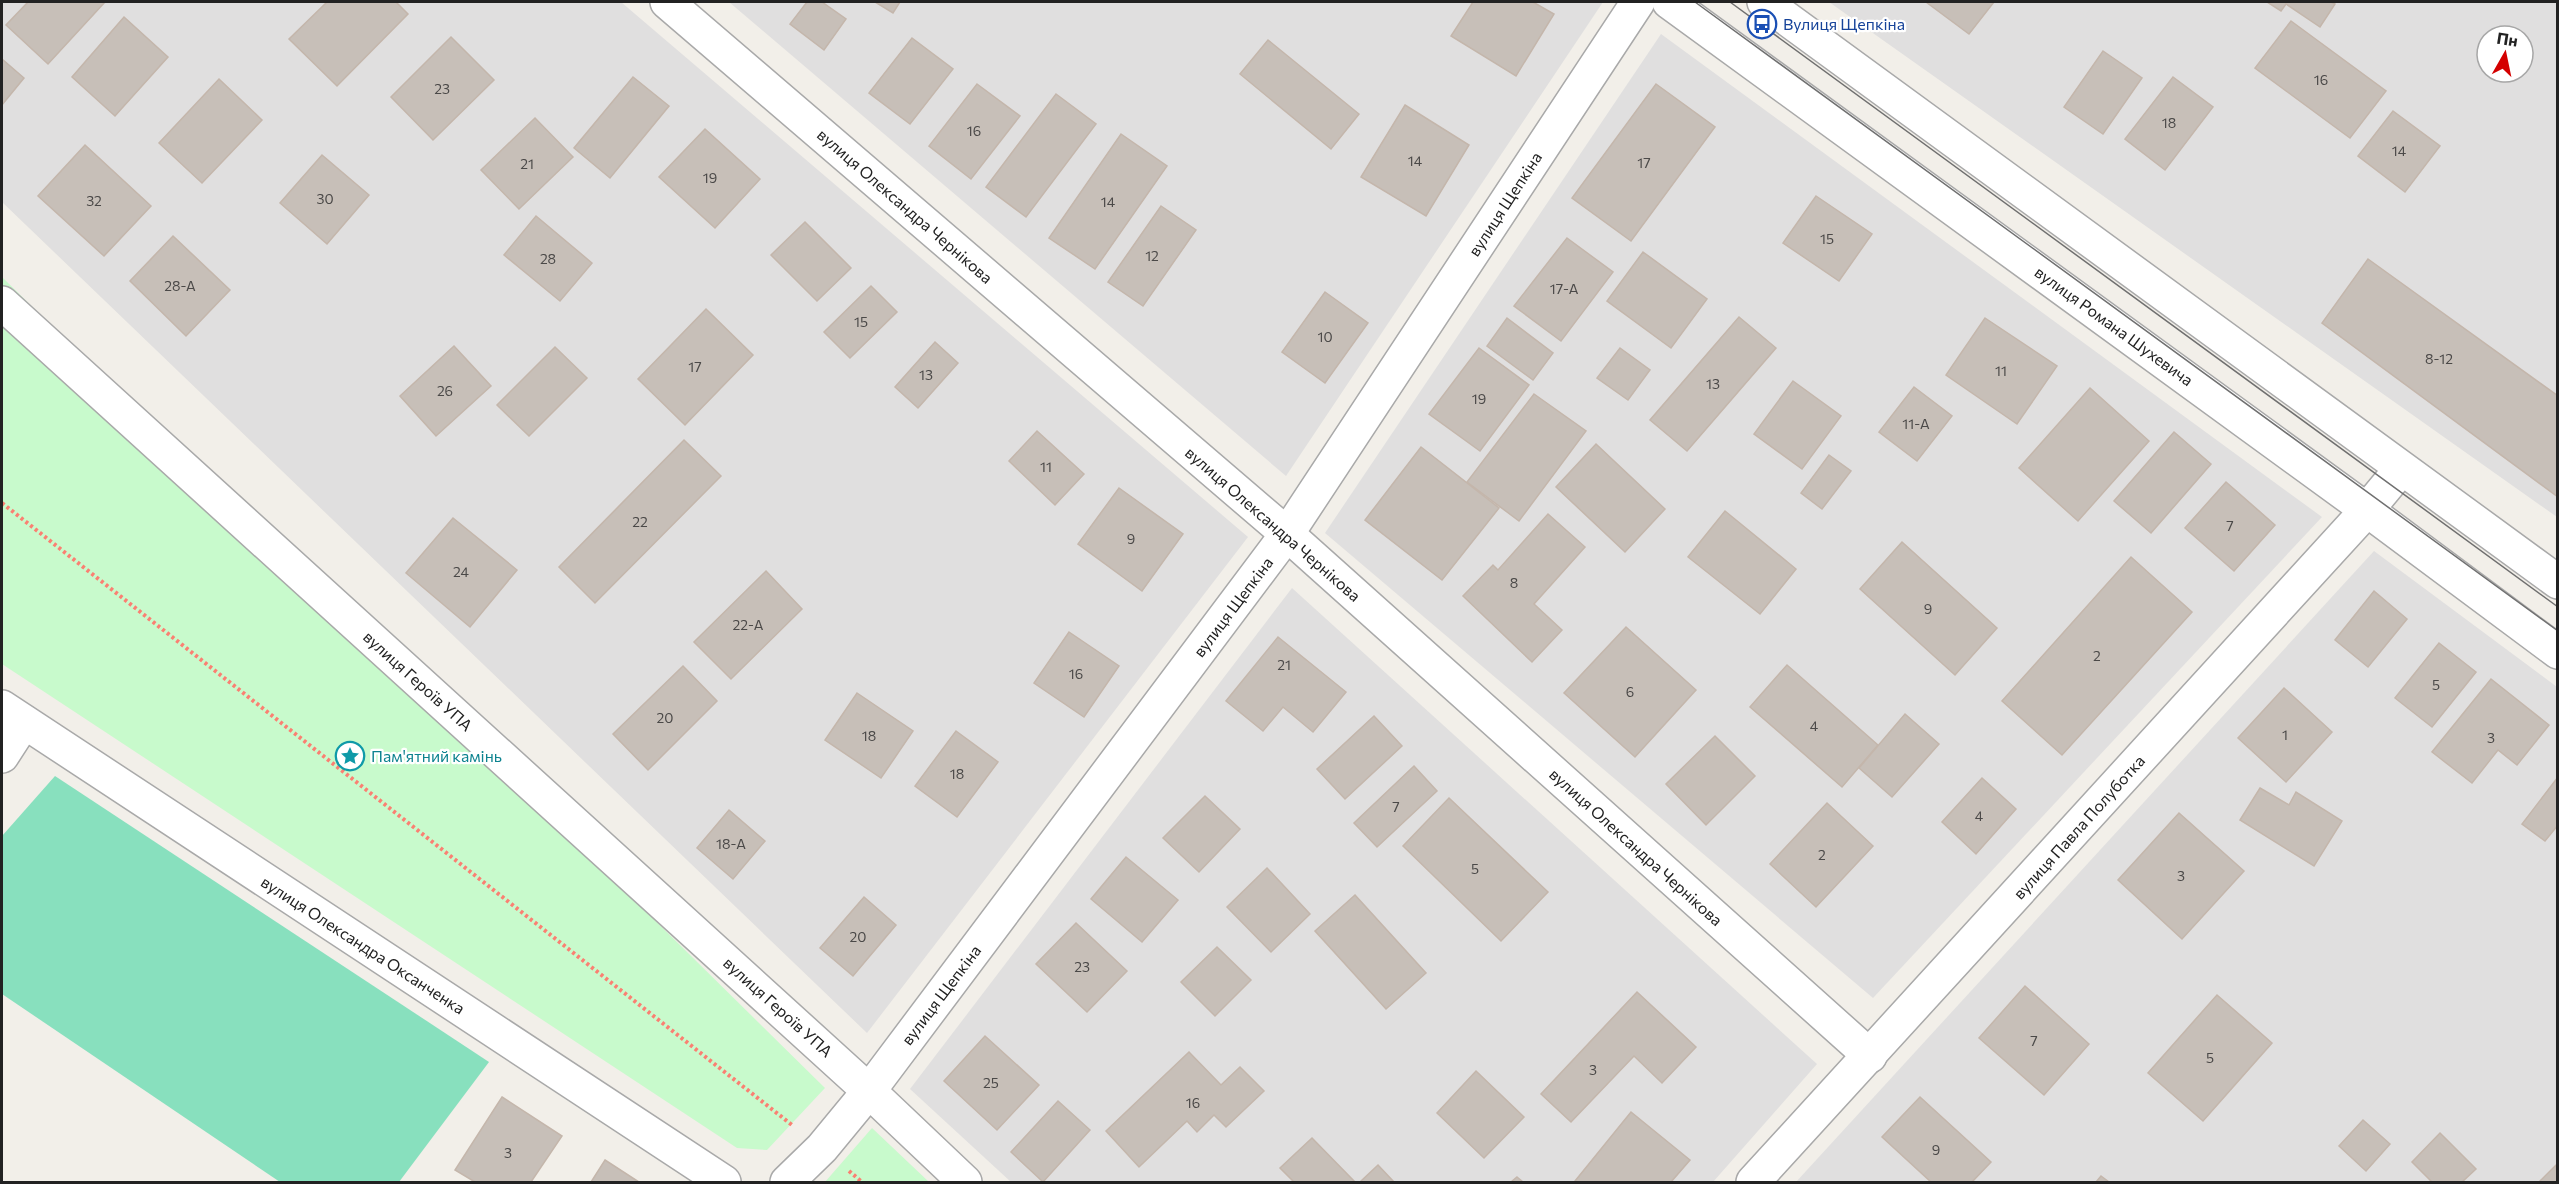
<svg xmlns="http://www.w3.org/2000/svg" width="2559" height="1184" font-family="Commissioner,sans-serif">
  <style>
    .residential { fill: #e0dfdf; fill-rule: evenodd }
    .park { fill: #c8facc }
    .pitch { fill: #88e0be }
    .building { fill: #c7bfb8; stroke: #c4b6ab; stroke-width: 1.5 }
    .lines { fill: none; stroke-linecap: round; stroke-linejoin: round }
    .minor-casing { stroke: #a9a9a9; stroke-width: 36 }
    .tertiary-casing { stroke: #a9a9a9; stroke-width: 36 }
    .path { stroke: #fa8072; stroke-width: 4; stroke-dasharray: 3 3; stroke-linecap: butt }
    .minor { stroke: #fff; stroke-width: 33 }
    .tertiary { stroke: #fff; stroke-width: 33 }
    .tram { stroke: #707070; stroke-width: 1.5 }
    .labels { text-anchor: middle; stroke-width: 4.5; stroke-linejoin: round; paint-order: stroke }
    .number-label { font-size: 14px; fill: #4b4948 }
    .transit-label { font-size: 16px; fill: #164399; stroke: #fff; text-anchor: start }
    .street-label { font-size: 16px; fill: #222; stroke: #fff }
    .culture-label { font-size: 16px; fill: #0d838f; stroke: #fff; text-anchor: start }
  </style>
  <rect width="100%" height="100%" fill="#f2efe9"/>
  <g class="residential">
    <path d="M 2,2 L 621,2 L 1248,537 L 867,1033 L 2,202 Z"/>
    <path d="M 729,2 L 1603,2 L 1286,476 Z"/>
    <path d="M 1829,2 L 2557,2 L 2557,517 ZM 2487,36 L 2523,36 L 2523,72 L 2487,72 Z"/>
    <path d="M 1661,34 L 2322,517 L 1873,998 L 1325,533 Z"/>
    <path d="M 2374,551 L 2557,687 L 2557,1182 L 1796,1182 Z"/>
    <path d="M 1292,588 L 1817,1064 L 1713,1182 L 1011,1182 L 910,1089 Z"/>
  </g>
  <g class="park">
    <path d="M 2,277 L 825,1088 L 767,1150 L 737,1148 L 2,664 Z"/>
    <path d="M 872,1128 L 929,1182 L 825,1182 Z"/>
  </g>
  <path class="pitch" d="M 55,776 L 489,1062 L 399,1182 L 280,1182 L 2,994 L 2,836 Z"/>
  <g class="building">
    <path d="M 28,2 L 105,2 L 48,64 L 6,25 Z"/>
    <path d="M 327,2 L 396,2 L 408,14 L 337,86 L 289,39 Z"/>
    <path d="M 807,2 L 822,2 L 846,19 L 824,50 L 790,24 Z"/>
    <path d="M 875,2 L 900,2 L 893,13 Z"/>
    <path d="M 1473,2 L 1533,2 L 1554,14 L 1516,76 L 1451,36 Z"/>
    <path d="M 1926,2 L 1994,2 L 1969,34 Z"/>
    <path d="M 2267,2 L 2331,2 L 2335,4 L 2320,27 L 2286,4 L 2281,11 Z"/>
    <path d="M 124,17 L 168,57 L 115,116 L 72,77 Z"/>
    <path d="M 2291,21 L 2386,91 L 2350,138 L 2255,68 Z"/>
    <path d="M 451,37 L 494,80 L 433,140 L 391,97 Z"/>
    <path d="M 912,38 L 953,69 L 910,124 L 869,93 Z"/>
    <path d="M 1268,40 L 1359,114 L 1331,149 L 1240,74 Z"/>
    <path d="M 2103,51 L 2142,78 L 2103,134 L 2064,107 Z"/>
    <path d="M 2,59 L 24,78 L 2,105 Z"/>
    <path d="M 633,77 L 669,106 L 610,178 L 574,148 Z"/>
    <path d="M 2173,77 L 2213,107 L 2165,170 L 2125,139 Z"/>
    <path d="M 219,79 L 262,120 L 202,183 L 159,143 Z"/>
    <path d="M 977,84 L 1020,116 L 971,179 L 929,146 Z"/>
    <path d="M 1656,84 L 1715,127 L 1631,241 L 1572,198 Z"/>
    <path d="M 1056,94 L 1096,124 L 1026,217 L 986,187 Z"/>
    <path d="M 1405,105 L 1469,145 L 1426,216 L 1361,177 Z"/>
    <path d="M 2393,111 L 2440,146 L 2405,192 L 2358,156 Z"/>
    <path d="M 535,118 L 573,157 L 519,209 L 481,170 Z"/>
    <path d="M 705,129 L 760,179 L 715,228 L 659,177 Z"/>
    <path d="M 1121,134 L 1167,166 L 1095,269 L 1049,238 Z"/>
    <path d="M 85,145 L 151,206 L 104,256 L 38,196 Z"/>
    <path d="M 322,155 L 369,195 L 327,244 L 280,203 Z"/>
    <path d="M 1816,196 L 1872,234 L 1839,281 L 1783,243 Z"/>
    <path d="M 1161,206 L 1196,230 L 1143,306 L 1108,282 Z"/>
    <path d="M 536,216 L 592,263 L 560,301 L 504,255 Z"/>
    <path d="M 805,222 L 851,268 L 817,301 L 771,255 Z"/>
    <path d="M 173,236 L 230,290 L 186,336 L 130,281 Z"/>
    <path d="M 1567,238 L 1613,272 L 1561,341 L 1514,306 Z"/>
    <path d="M 1643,252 L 1707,299 L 1671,348 L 1607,301 Z"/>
    <path d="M 2368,259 L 2558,396 L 2558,497 L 2322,323 Z"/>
    <path d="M 871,286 L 897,312 L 850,358 L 824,332 Z"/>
    <path d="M 1325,292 L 1368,323 L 1325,383 L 1282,352 Z"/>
    <path d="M 706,309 L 753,355 L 685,425 L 638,379 Z"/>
    <path d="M 1739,317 L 1776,348 L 1687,451 L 1650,420 Z"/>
    <path d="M 1507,318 L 1553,353 L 1533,380 L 1487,346 Z"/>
    <path d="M 1985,318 L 2057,366 L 2017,424 L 1946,375 Z"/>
    <path d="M 935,342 L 958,363 L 918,408 L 895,387 Z"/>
    <path d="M 454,346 L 491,386 L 436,436 L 400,396 Z"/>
    <path d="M 555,347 L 587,378 L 529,436 L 497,405 Z"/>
    <path d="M 1479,348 L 1529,385 L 1480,451 L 1429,414 Z"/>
    <path d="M 1620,348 L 1650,370 L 1628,400 L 1597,378 Z"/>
    <path d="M 1793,381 L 1841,416 L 1802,469 L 1754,434 Z"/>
    <path d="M 1914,387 L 1952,416 L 1917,461 L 1879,432 Z"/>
    <path d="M 2090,388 L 2149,441 L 2078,521 L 2019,468 Z"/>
    <path d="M 1534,394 L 1586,431 L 1519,521 L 1467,482 Z"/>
    <path d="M 1037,431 L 1084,474 L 1055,505 L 1009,461 Z"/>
    <path d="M 2174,432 L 2211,464 L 2151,533 L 2114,501 Z"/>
    <path d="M 684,440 L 721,476 L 595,603 L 559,567 Z"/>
    <path d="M 1596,444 L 1665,509 L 1625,552 L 1556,487 Z"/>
    <path d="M 1421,447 L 1499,508 L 1442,580 L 1365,520 Z"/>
    <path d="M 1829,455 L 1851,471 L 1822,509 L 1801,493 Z"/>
    <path d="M 2226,482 L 2275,525 L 2234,571 L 2185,528 Z"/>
    <path d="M 1119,488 L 1183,534 L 1142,591 L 1078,544 Z"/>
    <path d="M 1725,511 L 1796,569 L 1760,614 L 1688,557 Z"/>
    <path d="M 1548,514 L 1585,547 L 1534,604 L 1562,630 L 1532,662 L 1463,596 L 1493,565 L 1498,570 Z"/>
    <path d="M 453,518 L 517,570 L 470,627 L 406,573 Z"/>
    <path d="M 1902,542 L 1997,628 L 1955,675 L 1860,589 Z"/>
    <path d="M 2131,557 L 2192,612 L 2062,755 L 2002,701 Z"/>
    <path d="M 766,571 L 802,609 L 731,679 L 694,642 Z"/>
    <path d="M 2374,591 L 2407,619 L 2368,667 L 2335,640 Z"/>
    <path d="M 1626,627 L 1696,690 L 1635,757 L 1564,693 Z"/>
    <path d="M 1069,632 L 1119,666 L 1084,717 L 1034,683 Z"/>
    <path d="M 1278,637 L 1346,692 L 1313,732 L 1283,707 L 1263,731 L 1226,701 Z"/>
    <path d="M 2439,643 L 2476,672 L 2432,727 L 2395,698 Z"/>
    <path d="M 1787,665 L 1878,745 L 1842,787 L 1750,707 Z"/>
    <path d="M 683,666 L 717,701 L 648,770 L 613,734 Z"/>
    <path d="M 2491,679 L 2549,725 L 2517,765 L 2498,750 L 2472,783 L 2432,752 Z"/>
    <path d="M 2284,688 L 2332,732 L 2286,782 L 2238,738 Z"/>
    <path d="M 857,693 L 913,731 L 881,778 L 825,740 Z"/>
    <path d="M 1905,714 L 1939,744 L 1892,797 L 1859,768 Z"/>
    <path d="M 1374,716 L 1402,746 L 1345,799 L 1317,769 Z"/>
    <path d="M 956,731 L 998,762 L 957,817 L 915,786 Z"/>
    <path d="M 1715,736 L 1755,776 L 1706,825 L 1666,784 Z"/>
    <path d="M 1414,766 L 1437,791 L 1377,847 L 1354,823 Z"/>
    <path d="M 2558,777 L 2558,825 L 2545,841 L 2522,824 Z"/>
    <path d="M 1982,778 L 2016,809 L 1976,854 L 1942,822 Z"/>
    <path d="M 2260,788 L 2289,805 L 2296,792 L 2342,821 L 2314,866 L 2240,820 Z"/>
    <path d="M 1205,796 L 1240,829 L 1199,872 L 1163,838 Z"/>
    <path d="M 1449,798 L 1548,892 L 1501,941 L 1403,846 Z"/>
    <path d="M 1827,803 L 1873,846 L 1816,907 L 1770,864 Z"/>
    <path d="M 729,810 L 765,841 L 733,879 L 697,848 Z"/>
    <path d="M 2179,813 L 2244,871 L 2182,939 L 2118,880 Z"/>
    <path d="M 1126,857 L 1178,900 L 1142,942 L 1091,899 Z"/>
    <path d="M 1267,868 L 1310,914 L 1271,952 L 1227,907 Z"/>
    <path d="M 1355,895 L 1426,973 L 1386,1009 L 1315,931 Z"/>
    <path d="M 864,897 L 896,925 L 853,976 L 820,948 Z"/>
    <path d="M 1076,923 L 1127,971 L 1087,1012 L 1036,964 Z"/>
    <path d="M 1217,947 L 1251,980 L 1215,1016 L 1181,982 Z"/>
    <path d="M 2025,986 L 2089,1044 L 2044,1095 L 1979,1038 Z"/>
    <path d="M 1637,992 L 1696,1047 L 1662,1083 L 1634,1056 L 1571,1122 L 1541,1094 Z"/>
    <path d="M 2217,995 L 2272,1043 L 2203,1121 L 2148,1073 Z"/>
    <path d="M 985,1036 L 1039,1085 L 997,1130 L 944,1081 Z"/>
    <path d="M 1189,1052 L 1221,1085 L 1240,1067 L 1264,1091 L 1226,1127 L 1214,1115 L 1197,1132 L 1187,1121 L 1139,1167 L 1106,1131 Z"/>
    <path d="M 1476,1071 L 1524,1117 L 1484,1158 L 1437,1113 Z"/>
    <path d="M 502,1097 L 562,1136 L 531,1182 L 475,1182 L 455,1170 Z"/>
    <path d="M 1920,1097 L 1991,1162 L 1972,1182 L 1931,1182 L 1882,1137 Z"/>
    <path d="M 1058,1101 L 1090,1130 L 1043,1182 L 1011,1152 Z"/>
    <path d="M 1631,1112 L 1690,1160 L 1671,1182 L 1577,1182 L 1575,1181 Z"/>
    <path d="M 2363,1120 L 2390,1144 L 2366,1171 L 2339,1146 Z"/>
    <path d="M 2440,1133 L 2476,1169 L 2462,1182 L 2432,1182 L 2412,1162 Z"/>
    <path d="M 1312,1138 L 1355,1182 L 1294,1182 L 1280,1168 Z"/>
    <path d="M 605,1160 L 639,1182 L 591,1182 Z"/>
    <path d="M 1378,1165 L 1394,1182 L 1360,1182 Z"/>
    <path d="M 2556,1165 L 2558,1182 L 2539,1182 Z"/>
    <path d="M 2101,1176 L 2109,1182 L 2096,1182 Z"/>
    <path d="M 1517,1177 L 1523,1182 L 1511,1182 Z"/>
  </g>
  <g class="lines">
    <g class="minor-casing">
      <g id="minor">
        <path d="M 667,2 L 1287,534 L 1870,1056"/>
        <path d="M 1669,2 L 2367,510 L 2558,652"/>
        <path d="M 1764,2 L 2558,582"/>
        <path d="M 2,756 L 24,722"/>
        <path d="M 787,1182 L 822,1148 L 869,1091 L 1287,534 L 1638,2"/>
        <path d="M 1753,1182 L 2367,510 L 2401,469"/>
      </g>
    </g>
    <g class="tertiary-casing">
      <g id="tertiary">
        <path d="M 2,303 L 869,1091 L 965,1182"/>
        <path d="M 2,707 L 724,1182"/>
      </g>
    </g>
    <g class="path">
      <path d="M 2,503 L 792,1125"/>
      <path d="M 849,1171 L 862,1182"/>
    </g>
    <use href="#minor" class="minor"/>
    <use href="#tertiary" class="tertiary"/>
    <g class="tram">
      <path d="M 1695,2 L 2558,631"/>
      <path d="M 1730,2 L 2558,607"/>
    </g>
  </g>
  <defs>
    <g id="bus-ring" transform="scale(1.5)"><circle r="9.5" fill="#fff" stroke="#1a4fb4" stroke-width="1.5"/><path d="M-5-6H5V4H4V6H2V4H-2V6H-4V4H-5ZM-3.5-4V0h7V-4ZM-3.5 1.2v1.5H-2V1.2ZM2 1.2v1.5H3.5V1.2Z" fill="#1a4fb4"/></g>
    <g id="sight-ring" transform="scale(1.5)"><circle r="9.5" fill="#fff" stroke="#0f9aa8" stroke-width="1.5"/><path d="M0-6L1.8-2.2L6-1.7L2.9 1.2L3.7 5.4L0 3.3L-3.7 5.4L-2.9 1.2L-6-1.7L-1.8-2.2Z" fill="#0f9aa8"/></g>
  </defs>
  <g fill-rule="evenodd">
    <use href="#bus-ring" x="1762" y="24"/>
    <use href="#sight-ring" x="350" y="756"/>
  </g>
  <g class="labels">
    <g class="number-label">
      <text x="2321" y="85">16</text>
      <text x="442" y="94">23</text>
      <text x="2169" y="128">18</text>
      <text x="974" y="136">16</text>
      <text x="2399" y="156">14</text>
      <text x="1415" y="166">14</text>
      <text x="1644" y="168">17</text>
      <text x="527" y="169">21</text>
      <text x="710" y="183">19</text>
      <text x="325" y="204">30</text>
      <text x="94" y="206">32</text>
      <text x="1108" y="207">14</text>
      <text x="1827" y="244">15</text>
      <text x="1152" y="261">12</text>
      <text x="548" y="264">28</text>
      <text x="180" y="291">28-А</text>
      <text x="1564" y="294">17-А</text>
      <text x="861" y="327">15</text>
      <text x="1325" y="342">10</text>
      <text x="2439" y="364">8-12</text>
      <text x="695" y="372">17</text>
      <text x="2001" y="376">11</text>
      <text x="926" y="380">13</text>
      <text x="1713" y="389">13</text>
      <text x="445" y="396">26</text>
      <text x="1479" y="404">19</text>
      <text x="1916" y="429">11-А</text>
      <text x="1046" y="472">11</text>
      <text x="640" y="527">22</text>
      <text x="2230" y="531">7</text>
      <text x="1131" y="544">9</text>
      <text x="461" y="577">24</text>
      <text x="1514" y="588">8</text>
      <text x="1928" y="614">9</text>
      <text x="748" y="630">22-А</text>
      <text x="2097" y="661">2</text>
      <text x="1284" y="670">21</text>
      <text x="1076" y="679">16</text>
      <text x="2436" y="690">5</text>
      <text x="1630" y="697">6</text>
      <text x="665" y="723">20</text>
      <text x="1814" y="731">4</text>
      <text x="2285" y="740">1</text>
      <text x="869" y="741">18</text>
      <text x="2491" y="743">3</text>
      <text x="957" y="779">18</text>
      <text x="1396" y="812">7</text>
      <text x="1979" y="821">4</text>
      <text x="731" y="849">18-А</text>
      <text x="1822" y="860">2</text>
      <text x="1475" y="874">5</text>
      <text x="2181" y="881">3</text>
      <text x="858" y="942">20</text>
      <text x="1082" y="972">23</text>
      <text x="2034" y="1046">7</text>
      <text x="2210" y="1063">5</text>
      <text x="1593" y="1075">3</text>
      <text x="991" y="1088">25</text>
      <text x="1193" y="1108">16</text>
      <text x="1936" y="1155">9</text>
      <text x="508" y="1158">3</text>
    </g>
    <g class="transit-label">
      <text x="1783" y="30">Вулиця Щепкіна</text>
    </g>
    <g class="street-label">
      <text transform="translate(1505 204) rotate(-57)" y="6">вулиця Щепкіна</text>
      <text transform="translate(905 206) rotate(41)" y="6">вулиця Олександра Чернікова</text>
      <text transform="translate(2114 326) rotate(36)" y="6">вулиця Романа Шухевича</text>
      <text transform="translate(1273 524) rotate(41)" y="6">вулиця Олександра Чернікова</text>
      <text transform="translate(1233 607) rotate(-53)" y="6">вулиця Щепкіна</text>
      <text transform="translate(418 681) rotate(42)" y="6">вулиця Героїв УПА</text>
      <text transform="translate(2079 827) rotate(-48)" y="6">вулиця Павла Полуботка</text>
      <text transform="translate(1636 847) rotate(42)" y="6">вулиця Олександра Чернікова</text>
      <text transform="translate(363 945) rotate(33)" y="6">вулиця Олександра Оксанченка</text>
      <text transform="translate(941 995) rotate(-53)" y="6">вулиця Щепкіна</text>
      <text transform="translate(778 1007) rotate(42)" y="6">вулиця Героїв УПА</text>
    </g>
    <g class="culture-label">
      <text x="371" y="762">Пам'ятний камінь</text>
    </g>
  </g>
  <rect width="2559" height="1184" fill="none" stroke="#222222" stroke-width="6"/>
  <g transform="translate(2505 54) rotate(9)"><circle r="28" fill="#ffffff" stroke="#a7a7a7" stroke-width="1.5"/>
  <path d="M0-4.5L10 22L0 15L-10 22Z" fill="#d40000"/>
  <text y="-9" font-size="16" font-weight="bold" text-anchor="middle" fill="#222222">Пн</text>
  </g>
</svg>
